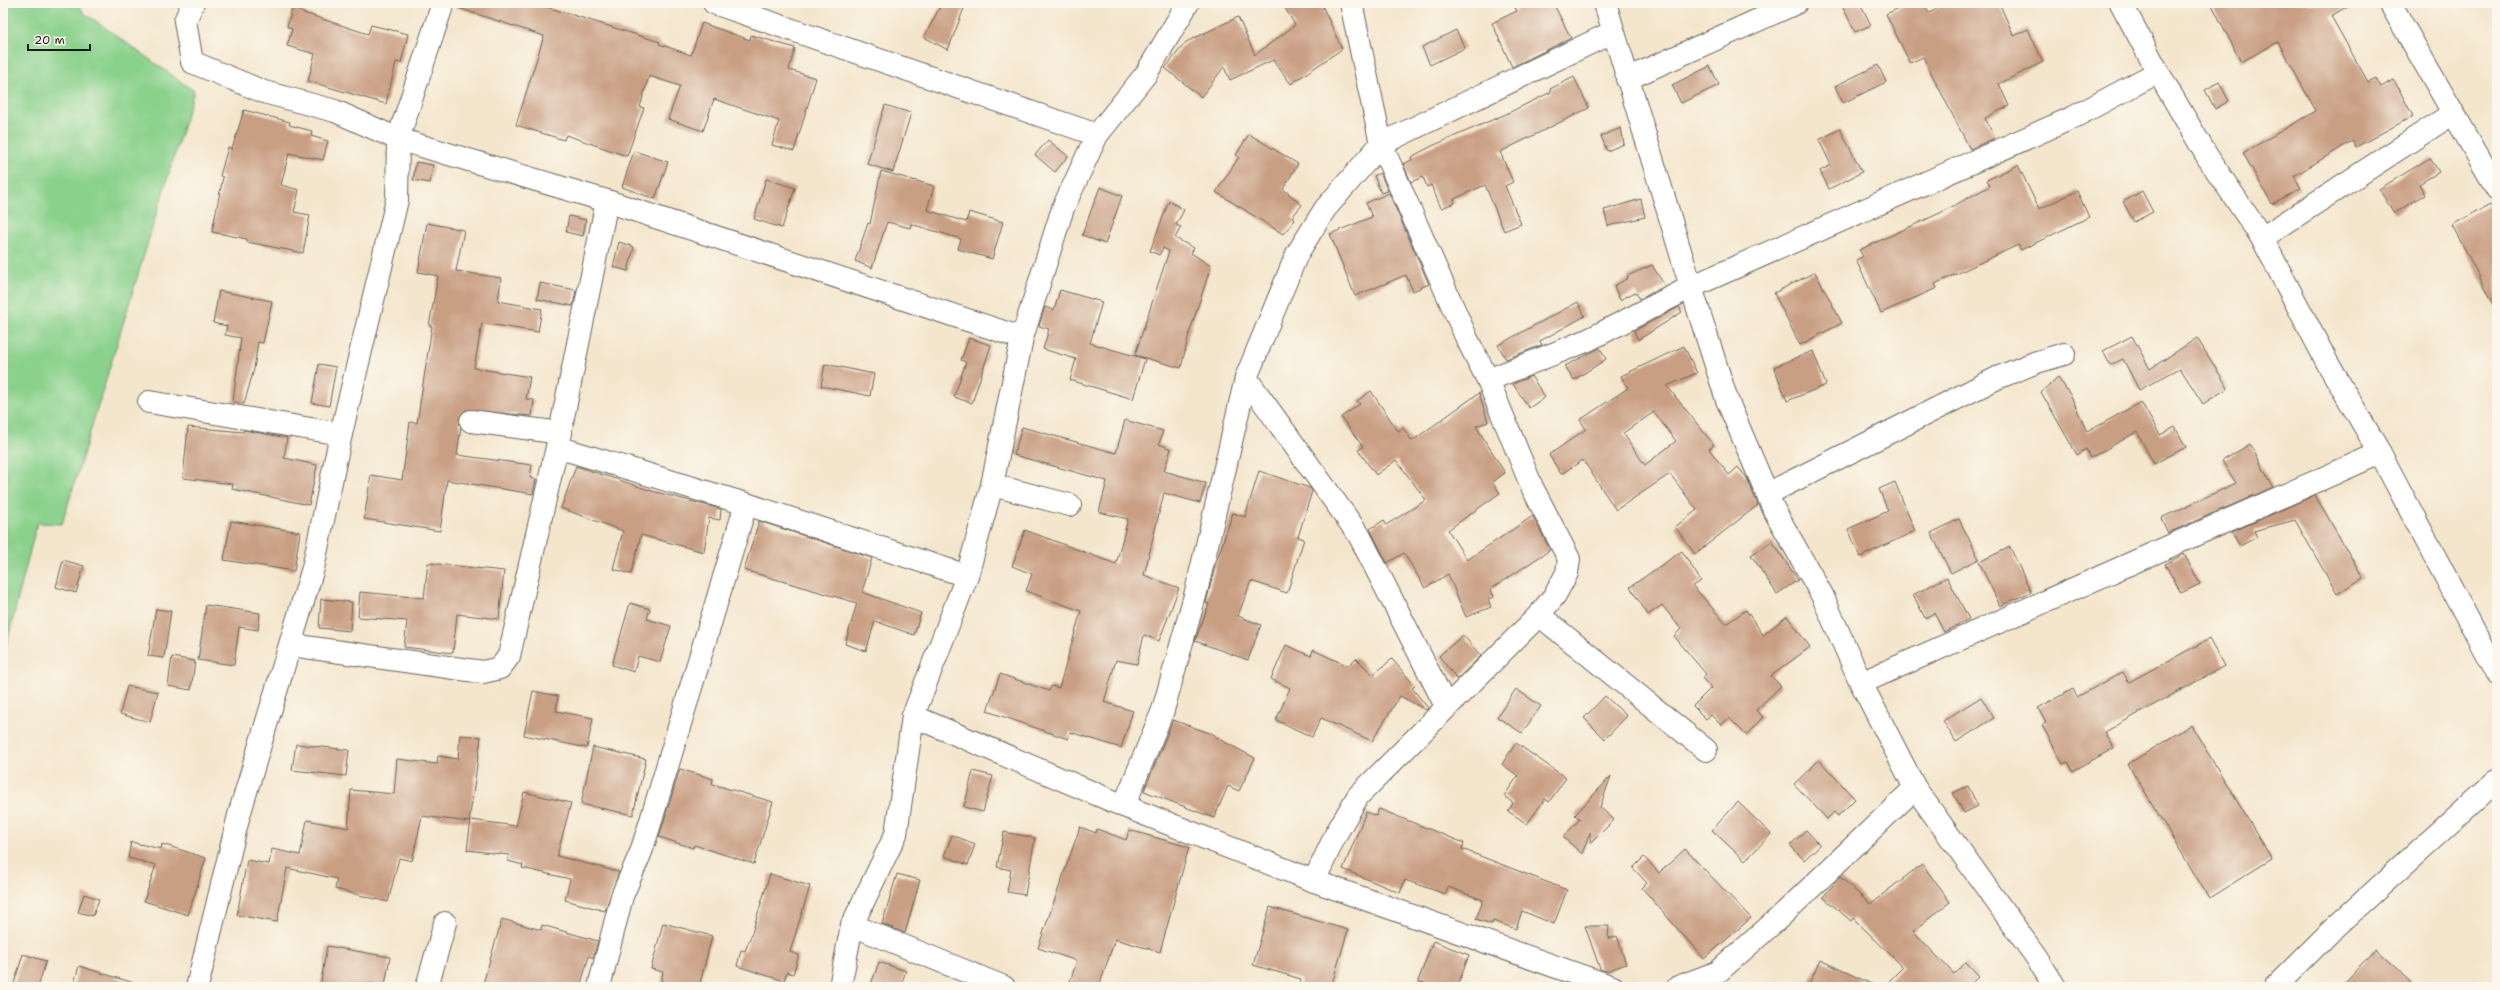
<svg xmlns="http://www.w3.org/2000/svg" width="2500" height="990" font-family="'Shantell Sans',sans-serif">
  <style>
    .green { fill: #8ad18c; stroke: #537654 }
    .building { fill: #c99f83; fill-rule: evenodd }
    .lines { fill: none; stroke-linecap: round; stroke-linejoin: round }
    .minor-casing { stroke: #68635a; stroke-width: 24 }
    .minor { stroke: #fff; stroke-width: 22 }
  </style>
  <rect width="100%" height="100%" fill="#fbf7ec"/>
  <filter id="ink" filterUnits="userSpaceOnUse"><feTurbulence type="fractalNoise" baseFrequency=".025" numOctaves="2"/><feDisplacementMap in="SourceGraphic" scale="8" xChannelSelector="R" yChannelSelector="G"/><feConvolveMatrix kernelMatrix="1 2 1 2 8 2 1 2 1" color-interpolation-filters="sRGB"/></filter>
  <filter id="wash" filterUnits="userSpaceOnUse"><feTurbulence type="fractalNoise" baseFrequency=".012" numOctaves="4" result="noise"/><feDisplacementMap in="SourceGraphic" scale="16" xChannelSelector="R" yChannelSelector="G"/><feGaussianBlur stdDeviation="0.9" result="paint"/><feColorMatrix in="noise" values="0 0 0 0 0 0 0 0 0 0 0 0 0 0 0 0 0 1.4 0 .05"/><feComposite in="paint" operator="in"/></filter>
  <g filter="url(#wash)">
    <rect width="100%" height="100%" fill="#f4e6cd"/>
    <path class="green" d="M 3,3 L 78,3 L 83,12 L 194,91 L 62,524 L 37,523 L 3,658 Z"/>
    <g id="blocks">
      <g class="building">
        <path d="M 455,3 L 534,3 L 660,42 L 659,44 L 691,55 L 702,23 L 750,40 L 751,35 L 795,48 L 789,70 L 816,78 L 794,151 L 772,145 L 779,121 L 714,99 L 703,131 L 668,119 L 680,86 L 649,76 L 640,107 L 644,108 L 627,156 L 566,135 L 564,140 L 516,125 L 544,36 L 455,7 Z"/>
        <path d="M 942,3 L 966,3 L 948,50 L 924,37 Z"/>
        <path d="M 1282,3 L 1321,3 L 1342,49 L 1291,84 L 1273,60 L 1230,80 L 1224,67 L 1201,97 L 1165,68 L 1186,42 L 1238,17 L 1255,55 L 1295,25 Z"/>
        <path d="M 1524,3 L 1553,3 L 1571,38 L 1512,67 L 1492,23 L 1517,11 L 1515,8 Z"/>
        <path d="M 1841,3 L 1860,3 L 1871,25 L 1855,32 Z"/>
        <path d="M 1910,3 L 1924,3 L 1929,13 L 1949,3 L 1999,3 L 2014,36 L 2028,29 L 2043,62 L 1999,84 L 2009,106 L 1985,118 L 1995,138 L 1970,149 L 1923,57 L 1910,63 L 1886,14 Z"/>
        <path d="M 2211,3 L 2353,3 L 2331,16 L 2368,82 L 2376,78 L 2381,87 L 2394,80 L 2413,116 L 2356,147 L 2352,141 L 2294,176 L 2301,188 L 2272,204 L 2243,153 L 2316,111 L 2278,42 L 2241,62 Z"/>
        <path d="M 292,9 L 368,34 L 371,25 L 408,34 L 401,63 L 396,62 L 386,104 L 308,81 L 315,54 L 287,46 L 292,29 L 287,27 Z"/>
        <path d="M 1456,30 L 1465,48 L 1430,65 L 1422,47 Z"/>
        <path d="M 1878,65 L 1886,82 L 1843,103 L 1835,86 Z"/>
        <path d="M 1710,66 L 1719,85 L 1681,103 L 1672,85 Z"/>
        <path d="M 1574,77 L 1589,108 L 1500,152 L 1513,182 L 1505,186 L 1521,224 L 1504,231 L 1485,185 L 1454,199 L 1455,203 L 1441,208 L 1431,185 L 1427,187 L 1423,177 L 1411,182 L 1403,164 L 1412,160 L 1411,157 L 1432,146 L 1506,114 L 1551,92 L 1550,89 Z"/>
        <path d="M 2219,82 L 2229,101 L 2215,109 L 2205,90 Z"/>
        <path d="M 885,105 L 911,113 L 893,172 L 867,164 Z"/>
        <path d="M 244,110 L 290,122 L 289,125 L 312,131 L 311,136 L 328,141 L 323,160 L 289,153 L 281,185 L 299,190 L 294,212 L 310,215 L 303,253 L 247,242 L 247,239 L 212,232 L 223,177 L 220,176 L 228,147 L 232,149 Z"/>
        <path d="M 1621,128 L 1624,144 L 1607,151 L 1601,136 Z"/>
        <path d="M 1840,129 L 1862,172 L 1829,189 L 1820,171 L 1831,165 L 1819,140 Z"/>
        <path d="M 1249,134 L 1298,164 L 1283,189 L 1302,205 L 1292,217 L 1295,220 L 1283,234 L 1216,192 L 1239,157 L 1236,155 Z"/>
        <path d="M 1048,140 L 1068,156 L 1055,172 L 1035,155 Z"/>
        <path d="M 634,151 L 668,162 L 655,199 L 622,187 Z"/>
        <path d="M 2430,158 L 2439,172 L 2419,184 L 2425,195 L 2394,213 L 2379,189 Z"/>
        <path d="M 416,162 L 433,165 L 430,183 L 413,180 Z"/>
        <path d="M 2018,165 L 2039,209 L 2077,191 L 2089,217 L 2021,250 L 2018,245 L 1935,284 L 1937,288 L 1881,313 L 1856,260 L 1863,256 L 1859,250 L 1940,213 L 1990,186 L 1987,180 Z"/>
        <path d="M 881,171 L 934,186 L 927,210 L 966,222 L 969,212 L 1003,222 L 992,259 L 958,249 L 961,239 L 911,224 L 910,228 L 887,222 L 872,268 L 855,261 L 868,223 L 870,224 Z"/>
        <path d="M 1380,173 L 1388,191 L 1381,193 L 1374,176 Z"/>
        <path d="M 766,179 L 795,188 L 782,228 L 754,219 Z"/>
        <path d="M 1100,187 L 1122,196 L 1105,244 L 1082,235 Z"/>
        <path d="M 2142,191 L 2153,212 L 2134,222 L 2123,202 Z"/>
        <path d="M 1389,193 L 1429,284 L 1413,291 L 1406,275 L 1355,296 L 1330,234 L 1372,217 L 1366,203 Z"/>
        <path d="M 1641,199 L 1645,217 L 1608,226 L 1604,210 Z"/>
        <path d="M 1169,201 L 1184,210 L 1176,225 L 1181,227 L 1175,238 L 1194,248 L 1191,253 L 1211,266 L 1189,334 L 1181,368 L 1135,355 L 1169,251 L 1163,248 L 1159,255 L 1150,251 Z"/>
        <path d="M 2490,204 L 2497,218 L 2497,310 L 2452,225 Z"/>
        <path d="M 569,216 L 586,220 L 583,236 L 566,232 Z"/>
        <path d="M 427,223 L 464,230 L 456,271 L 501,278 L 498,301 L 542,309 L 538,332 L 482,323 L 474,368 L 530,377 L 526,399 L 534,400 L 532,416 L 466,410 L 459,419 L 461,427 L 457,455 L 532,465 L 530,478 L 536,479 L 533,494 L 447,480 L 440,531 L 364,519 L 371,475 L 402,480 L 410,422 L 417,423 L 432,326 L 429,326 L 438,276 L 418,272 Z"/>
        <path d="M 619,242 L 634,247 L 628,271 L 613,267 Z"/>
        <path d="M 1652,265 L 1665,286 L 1640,299 L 1635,292 L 1620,300 L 1614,286 L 1628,278 L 1627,276 Z"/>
        <path d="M 1815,272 L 1842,323 L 1800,345 L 1774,293 Z"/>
        <path d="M 540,283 L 576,290 L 573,306 L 537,299 Z"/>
        <path d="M 1060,290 L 1102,302 L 1090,343 L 1145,359 L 1133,399 L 1070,380 L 1076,359 L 1043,349 L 1049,329 L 1039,326 L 1045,307 L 1054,310 Z"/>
        <path d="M 219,291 L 272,301 L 263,343 L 258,342 L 254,369 L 244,404 L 233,402 L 241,338 L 225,335 L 227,326 L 213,323 Z"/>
        <path d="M 1578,302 L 1585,316 L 1540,341 L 1542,345 L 1539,346 L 1506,359 L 1498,345 Z"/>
        <path d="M 1679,307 L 1682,312 L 1638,340 L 1634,331 Z"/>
        <path d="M 2132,336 L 2150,369 L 2197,338 L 2228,388 L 2203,404 L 2180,368 L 2139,390 L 2123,359 L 2110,365 L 2103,351 Z"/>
        <path d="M 969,338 L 991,345 L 972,403 L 954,397 L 966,362 L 961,360 Z"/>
        <path d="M 1684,346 L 1697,373 L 1667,386 L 1714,445 L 1709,449 L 1729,475 L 1738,467 L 1747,478 L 1758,505 L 1695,554 L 1675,527 L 1697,510 L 1670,474 L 1616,510 L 1583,460 L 1561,474 L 1549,455 L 1586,429 L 1580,420 L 1628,388 L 1621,376 ZM 1654,412 L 1676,441 L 1645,465 L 1623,433 Z"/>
        <path d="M 1600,348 L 1606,359 L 1574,380 L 1565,366 Z"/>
        <path d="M 1813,351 L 1826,385 L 1787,401 L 1774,367 Z"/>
        <path d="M 319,364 L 336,367 L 329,406 L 312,403 Z"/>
        <path d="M 825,364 L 874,374 L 870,396 L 821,386 Z"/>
        <path d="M 1531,376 L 1545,397 L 1529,408 L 1513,384 Z"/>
        <path d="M 2058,377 L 2071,396 L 2087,432 L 2141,402 L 2160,435 L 2175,427 L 2186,447 L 2154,464 L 2137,432 L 2090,458 L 2086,449 L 2077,455 L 2041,392 Z"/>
        <path d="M 1371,391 L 1398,431 L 1403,428 L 1412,441 L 1479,393 L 1488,422 L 1476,426 L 1505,473 L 1492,482 L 1500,493 L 1448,530 L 1467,560 L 1533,516 L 1550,550 L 1491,589 L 1494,597 L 1488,599 L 1491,607 L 1466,617 L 1448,574 L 1425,588 L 1404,553 L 1387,563 L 1370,529 L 1384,520 L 1386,525 L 1426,500 L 1396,460 L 1376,475 L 1358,450 L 1363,447 L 1341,417 L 1360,404 L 1357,401 Z"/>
        <path d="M 1125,420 L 1163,431 L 1159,444 L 1171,449 L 1164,471 L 1206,483 L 1200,503 L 1164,493 L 1144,575 L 1179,588 L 1159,641 L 1144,635 L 1137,664 L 1116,660 L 1104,702 L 1133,711 L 1121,748 L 1070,732 L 1068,739 L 987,711 L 1000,674 L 1049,691 L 1051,686 L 1059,688 L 1081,611 L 1026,591 L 1032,574 L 1012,566 L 1025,530 L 1116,564 L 1128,519 L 1099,512 L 1107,481 L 1014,455 L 1022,427 L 1116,453 Z"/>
        <path d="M 188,427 L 243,432 L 244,430 L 287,438 L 284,458 L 317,465 L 309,505 L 232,489 L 233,484 L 183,478 Z"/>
        <path d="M 2250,444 L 2273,487 L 2168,533 L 2161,518 L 2236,483 L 2222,461 Z"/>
        <path d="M 576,466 L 652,491 L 721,509 L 720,520 L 709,518 L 704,552 L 641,535 L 631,574 L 613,569 L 623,531 L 561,508 Z"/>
        <path d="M 1259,471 L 1310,488 L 1312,491 L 1298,537 L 1304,539 L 1287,593 L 1251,581 L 1238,616 L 1261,625 L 1248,660 L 1195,641 L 1209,604 L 1206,603 L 1216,562 L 1233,513 L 1245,517 Z"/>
        <path d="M 1895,482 L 1915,531 L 1860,557 L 1848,529 L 1888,511 L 1879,489 Z"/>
        <path d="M 2315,495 L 2363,578 L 2337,594 L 2295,520 L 2254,531 L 2257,537 L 2240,546 L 2232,532 Z"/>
        <path d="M 1959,519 L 1979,559 L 1951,573 L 1931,533 Z"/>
        <path d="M 231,521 L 300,532 L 294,571 L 224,560 Z"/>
        <path d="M 759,521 L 872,558 L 862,592 L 921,613 L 914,635 L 875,621 L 866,651 L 845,644 L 857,603 L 744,570 Z"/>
        <path d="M 1772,541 L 1798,580 L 1777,594 L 1751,555 Z"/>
        <path d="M 2010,547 L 2031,592 L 2000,606 L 1979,562 Z"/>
        <path d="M 1682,551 L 1701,581 L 1693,586 L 1726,624 L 1746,610 L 1763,635 L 1787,616 L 1810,647 L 1771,676 L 1781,686 L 1756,710 L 1763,717 L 1746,735 L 1729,718 L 1721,725 L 1711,715 L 1706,719 L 1693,706 L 1711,688 L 1702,678 L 1706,674 L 1674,636 L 1681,629 L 1662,605 L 1648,615 L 1630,587 Z"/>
        <path d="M 2184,554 L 2200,584 L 2181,593 L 2165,564 Z"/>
        <path d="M 63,560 L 84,566 L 76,593 L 56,587 Z"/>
        <path d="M 428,563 L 504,571 L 499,619 L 457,614 L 453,653 L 404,647 L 407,621 L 358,617 L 360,592 L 424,598 Z"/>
        <path d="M 1947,577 L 1969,619 L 1944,632 L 1934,613 L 1925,618 L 1913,595 Z"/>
        <path d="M 321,599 L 352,602 L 350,631 L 319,628 Z"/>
        <path d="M 630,603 L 650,609 L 647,619 L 671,626 L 660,662 L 638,656 L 634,672 L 612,665 Z"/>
        <path d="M 206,605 L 260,613 L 258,630 L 239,627 L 234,665 L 198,660 Z"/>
        <path d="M 156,609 L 171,611 L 164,658 L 148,656 Z"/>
        <path d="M 1463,635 L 1481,656 L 1457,679 L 1439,656 Z"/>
        <path d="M 2209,639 L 2224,666 L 2105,732 L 2114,748 L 2073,771 L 2068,762 L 2063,764 L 2042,725 L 2046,723 L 2038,708 L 2073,689 L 2077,697 L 2123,672 L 2129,682 Z"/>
        <path d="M 1286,645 L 1311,656 L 1313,650 L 1348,666 L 1356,658 L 1373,675 L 1392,659 L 1415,686 L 1412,688 L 1428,708 L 1426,710 L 1400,696 L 1372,741 L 1321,718 L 1312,737 L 1276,720 L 1290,688 L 1271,679 Z"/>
        <path d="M 172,657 L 195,661 L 191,690 L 168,686 Z"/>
        <path d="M 127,686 L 158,692 L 150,722 L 120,714 Z"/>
        <path d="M 1516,689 L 1541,706 L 1522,733 L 1497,717 Z"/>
        <path d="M 533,691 L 558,696 L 556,711 L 593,718 L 587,748 L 524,735 Z"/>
        <path d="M 1605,696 L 1627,716 L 1605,739 L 1584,718 Z"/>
        <path d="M 1981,697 L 1994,718 L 1956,742 L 1943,721 Z"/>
        <path d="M 1173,720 L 1215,735 L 1215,737 L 1255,758 L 1239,791 L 1228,786 L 1214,818 L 1144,791 Z"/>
        <path d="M 2191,725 L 2272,859 L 2209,898 L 2128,764 Z"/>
        <path d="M 460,735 L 481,737 L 469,822 L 422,816 L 412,861 L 399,858 L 388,902 L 335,889 L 337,879 L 287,868 L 277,922 L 237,915 L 247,860 L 269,864 L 272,849 L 300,855 L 307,820 L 348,828 L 351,790 L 394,794 L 397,759 L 437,764 L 438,756 L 458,759 Z"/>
        <path d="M 1516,743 L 1566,778 L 1549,802 L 1545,799 L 1527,824 L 1508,811 L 1513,803 L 1504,796 L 1518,776 L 1502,764 Z"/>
        <path d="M 296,744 L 349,750 L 346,776 L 292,770 Z"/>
        <path d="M 593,747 L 646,759 L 633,815 L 581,804 Z"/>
        <path d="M 1819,760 L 1855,799 L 1838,816 L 1834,812 L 1827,819 L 1794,784 Z"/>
        <path d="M 680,769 L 713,779 L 712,784 L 773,802 L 754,864 L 694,845 L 693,848 L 659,837 Z"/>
        <path d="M 973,771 L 993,776 L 983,812 L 964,807 Z"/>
        <path d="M 1611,776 L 1600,807 L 1614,820 L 1590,844 L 1590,832 L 1582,854 L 1563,837 L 1580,819 L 1575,815 Z"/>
        <path d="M 1968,786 L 1978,806 L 1964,813 L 1953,793 Z"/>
        <path d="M 524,792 L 571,803 L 557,856 L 619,872 L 605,911 L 565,900 L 570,879 L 522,868 L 523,865 L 508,861 L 509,855 L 467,850 L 471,820 L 516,826 Z"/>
        <path d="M 1738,802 L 1771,834 L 1745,861 L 1712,830 Z"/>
        <path d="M 1379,809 L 1464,843 L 1462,849 L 1567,890 L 1554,924 L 1522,911 L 1516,929 L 1493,921 L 1492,924 L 1476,919 L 1483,900 L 1448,887 L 1445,894 L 1405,880 L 1400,893 L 1343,869 L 1366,812 L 1376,816 Z"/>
        <path d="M 1080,827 L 1096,833 L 1097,829 L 1126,840 L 1129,830 L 1189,847 L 1160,952 L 1115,939 L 1099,987 L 1068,987 L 1077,961 L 1038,948 Z"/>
        <path d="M 1806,830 L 1820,845 L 1804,860 L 1790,845 Z"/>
        <path d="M 1004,832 L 1035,838 L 1025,895 L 1007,892 L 1011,870 L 997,867 Z"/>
        <path d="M 952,835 L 975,844 L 968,865 L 944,856 Z"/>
        <path d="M 131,842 L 161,849 L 162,844 L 206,858 L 188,915 L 144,901 L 156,865 L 128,858 Z"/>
        <path d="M 1685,849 L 1751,918 L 1704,959 L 1642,888 L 1647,883 L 1633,868 L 1644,857 L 1659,873 Z"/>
        <path d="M 1922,864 L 1950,902 L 1913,931 L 1954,974 L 1966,962 L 1979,976 L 1968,987 L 1883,987 L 1903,967 L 1853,918 L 1851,921 L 1823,897 L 1840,877 L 1870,904 Z"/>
        <path d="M 770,874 L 810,886 L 790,952 L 799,955 L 793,974 L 787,972 L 784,981 L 737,966 L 741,950 L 745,951 L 751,936 Z"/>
        <path d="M 897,874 L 920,880 L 905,933 L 882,924 Z"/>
        <path d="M 84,894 L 99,899 L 93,916 L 78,912 Z"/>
        <path d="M 1270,907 L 1348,930 L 1331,987 L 1299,987 L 1301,979 L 1253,965 Z"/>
        <path d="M 502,919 L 541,930 L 542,925 L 598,941 L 593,958 L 589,956 L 580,987 L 482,987 Z"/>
        <path d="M 663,923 L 712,936 L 699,987 L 660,987 L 663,972 L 651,969 Z"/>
        <path d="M 1585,926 L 1609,926 L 1608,939 L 1617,936 L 1626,964 L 1607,971 L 1600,969 Z"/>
        <path d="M 1433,941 L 1469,955 L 1457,987 L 1434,987 L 1418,981 Z"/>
        <path d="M 327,946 L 390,957 L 385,985 L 371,983 L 370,987 L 320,987 Z"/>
        <path d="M 2375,949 L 2417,987 L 2341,987 Z"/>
        <path d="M 23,954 L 46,961 L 38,987 L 13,987 Z"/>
        <path d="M 1820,960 L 1878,987 L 1808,987 Z"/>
        <path d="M 879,962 L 906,971 L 900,987 L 870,987 Z"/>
        <path d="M 79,966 L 134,983 L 134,987 L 73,987 Z"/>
      </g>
    </g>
  </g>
  <g filter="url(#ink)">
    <use href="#blocks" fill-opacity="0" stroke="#68635a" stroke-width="1"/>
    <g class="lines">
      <g class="minor-casing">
        <g id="minor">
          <path d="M 193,3 L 185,21 L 192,62 L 264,92 L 335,111 L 398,139 L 607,201 L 1022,338"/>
          <path d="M 714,3 L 1097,135"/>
          <path d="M 1351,3 L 1381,144 L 1467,339 L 1488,380 L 1532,487 L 1569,559 L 1567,573 L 1555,595 L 1539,615 L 1358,796 L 1336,834 L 1314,881 L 1613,987"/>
          <path d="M 1605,3 L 1691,287 L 1727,400 L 1774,510 L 1822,595 L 1861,683 L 1915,788 L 2037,958 L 2055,987"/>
          <path d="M 2121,3 L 2158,72"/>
          <path d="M 2390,3 L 2497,189"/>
          <path d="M 1627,79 L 1796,3"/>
          <path d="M 2262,238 L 2452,114"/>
          <path d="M 1246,378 L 1359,535 L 1446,706"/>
          <path d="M 1488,380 L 1588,340 L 1691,287 L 2074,117 L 2158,72 L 2207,156 L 2262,238 L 2327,362 L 2380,453 L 1861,683"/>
          <path d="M 149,402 L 341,434"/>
          <path d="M 471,421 L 561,433"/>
          <path d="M 2380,453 L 2497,674"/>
          <path d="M 992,485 L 1070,505"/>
          <path d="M 1767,494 L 1997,378 L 2037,362 L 2064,354"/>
          <path d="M 746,504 L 967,576"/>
          <path d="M 1539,615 L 1706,750"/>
          <path d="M 291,645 L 483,672 L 500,668 L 509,656 L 557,447"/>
          <path d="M 913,716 L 1124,806 L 1163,710 L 1196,592 L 1246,378 L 1297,254 L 1325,209 L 1381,144 L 1613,32"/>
          <path d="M 1124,806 L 1314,881"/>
          <path d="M 852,925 L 1004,987"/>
          <path d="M 197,987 L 239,815 L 313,568 L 341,434 L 397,200 L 398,139 L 443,3"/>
          <path d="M 427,987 L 445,923"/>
          <path d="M 599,987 L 622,896 L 641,852 L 649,827 L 746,504 L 557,447 L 607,201"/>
          <path d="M 840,987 L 852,925 L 896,834 L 913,716 L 967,576 L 992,485 L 1022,338 L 1063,208 L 1097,135 L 1146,74 L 1188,3"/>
          <path d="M 1678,987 L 1718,972 L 1780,917 L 1915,788"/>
          <path d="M 2275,987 L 2331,931 L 2497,780"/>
        </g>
      </g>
      <use href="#minor" class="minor"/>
    </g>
  </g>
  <rect width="2500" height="990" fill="none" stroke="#fbf7ec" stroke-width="16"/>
  <path d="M28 44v6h62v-6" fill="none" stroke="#1c1c1c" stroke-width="2"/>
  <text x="34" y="44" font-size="12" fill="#1c1c1c" stroke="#fbf7ec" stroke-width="3" paint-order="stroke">20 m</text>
</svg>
